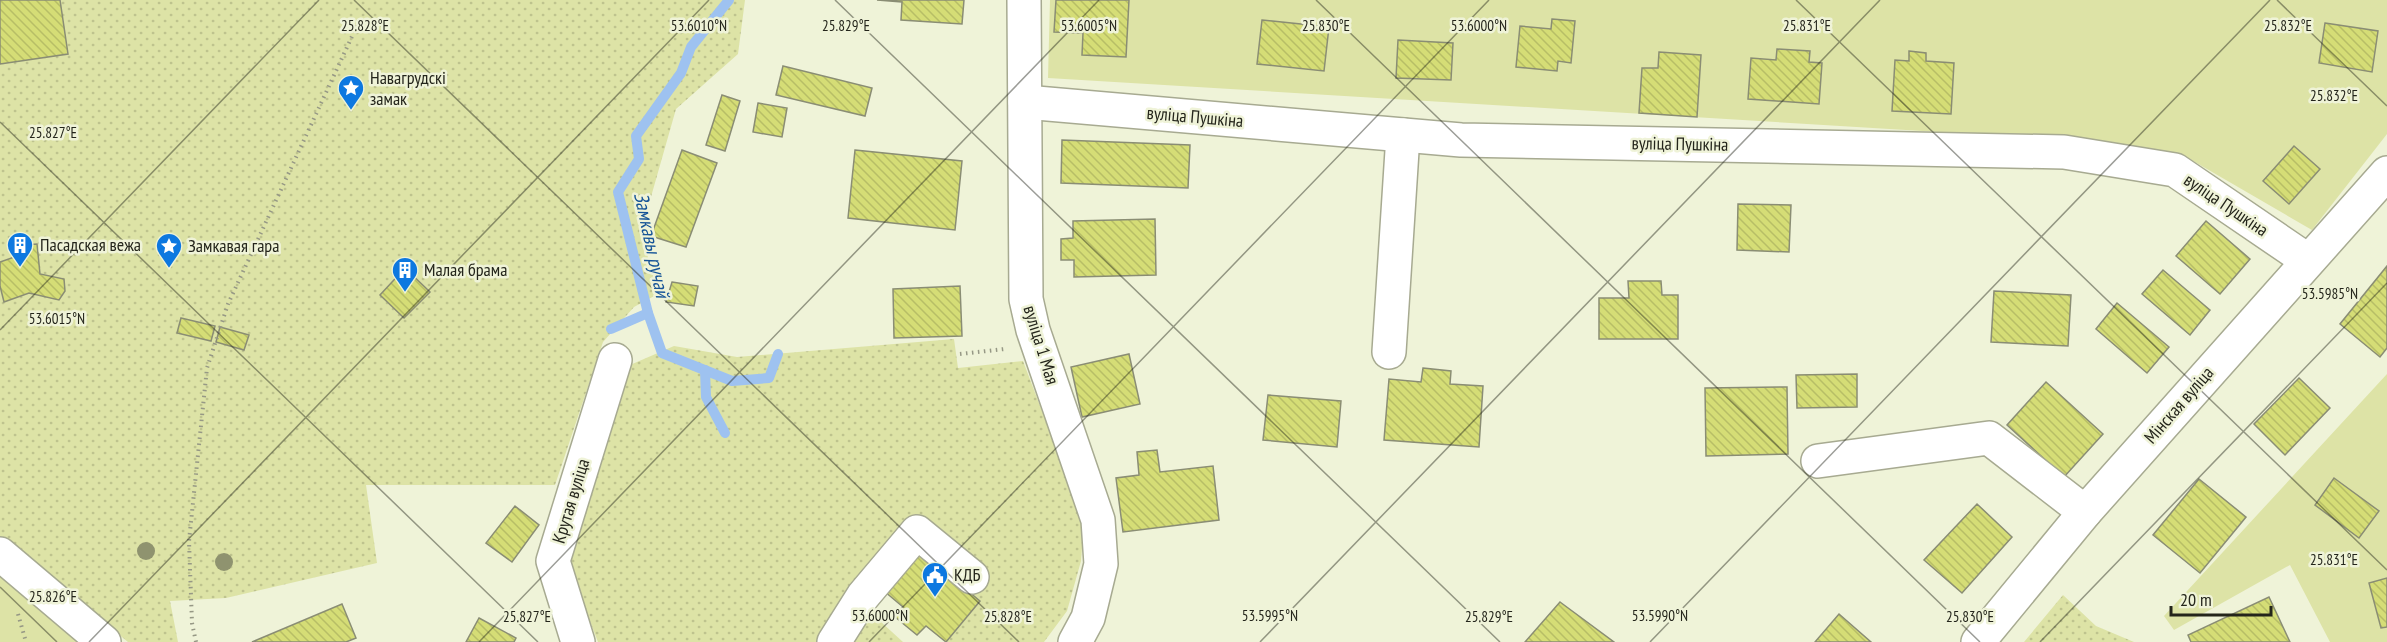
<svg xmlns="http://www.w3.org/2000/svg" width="2387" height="642" font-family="'PT Sans Narrow',sans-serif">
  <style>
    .grass { fill: url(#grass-dots) }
    .green { fill: #dde3a6 }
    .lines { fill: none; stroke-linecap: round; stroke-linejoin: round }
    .stream { stroke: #9ec2f0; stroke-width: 10 }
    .building { fill: url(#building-back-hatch); stroke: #8a8d74; stroke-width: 1.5 }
    .minor-casing { stroke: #a7aa91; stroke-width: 36 }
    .path { stroke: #969885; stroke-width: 4; stroke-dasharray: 1.5 4.5; stroke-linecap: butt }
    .minor { stroke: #fff; stroke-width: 33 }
    .tree { fill: #8f936f }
    .ticks { fill: none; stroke: #24251b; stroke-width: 1.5; stroke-opacity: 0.45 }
    .labels { text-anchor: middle; stroke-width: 5; stroke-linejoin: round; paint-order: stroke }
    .poi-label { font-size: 18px; fill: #24251b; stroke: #eff3d8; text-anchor: start }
    .street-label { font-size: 18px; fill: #24251b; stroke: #eff3d8 }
    .water-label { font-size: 20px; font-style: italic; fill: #165497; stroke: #eff3d8 }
    .ticks-label { font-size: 15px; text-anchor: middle; fill: #24251b; stroke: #eff3d8; stroke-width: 5; stroke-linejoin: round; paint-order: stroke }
  </style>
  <defs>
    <pattern id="grass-dots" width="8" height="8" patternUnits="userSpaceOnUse" patternTransform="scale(1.5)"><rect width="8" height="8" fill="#dde3a6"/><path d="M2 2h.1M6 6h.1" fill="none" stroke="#bec38e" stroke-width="1.8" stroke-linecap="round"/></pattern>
    <pattern id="building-back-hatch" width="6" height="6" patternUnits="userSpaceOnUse" patternTransform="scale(1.5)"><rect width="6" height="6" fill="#d5dd76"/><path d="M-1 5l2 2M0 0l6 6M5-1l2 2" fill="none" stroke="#b7be66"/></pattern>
  </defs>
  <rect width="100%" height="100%" fill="#eff3d8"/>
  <g class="grass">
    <path d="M 0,0 L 745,0 L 738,54 L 676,109 L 641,232 L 658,294 L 634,307 L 603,342 L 555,485 L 366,485 L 377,563 L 226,598 L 170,601 L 178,642 L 128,642 L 0,536 Z"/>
    <path d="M 954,339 L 958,368 L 1023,361 L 1084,522 L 1081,561 L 1067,611 L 1044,642 L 946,642 L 973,595 L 989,575 L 917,518 L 819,642 L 598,642 L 567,562 L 630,365 L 674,346 L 737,357 Z"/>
    <path d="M 2063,595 L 2096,626 L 2134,642 L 2024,642 Z"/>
    <path d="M 869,611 L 903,642 L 850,642 Z"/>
  </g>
  <g class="green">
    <path d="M 1050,0 L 2387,0 L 2387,134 L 2312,230 L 2188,158 L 2071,140 L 1048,78 Z"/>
    <path d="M 2387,374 L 2387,642 L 2330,642 L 2290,565 L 2174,630 L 2164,616 Z"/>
    <path d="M 0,572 L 80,642 L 0,642 Z"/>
  </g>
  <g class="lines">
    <g class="stream">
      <path d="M 648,313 L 662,353 L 732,381 L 769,378 L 778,354"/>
      <path d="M 611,329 L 648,313 L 618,192 L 639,159 L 636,136 L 681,73 L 691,47 L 729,0"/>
      <path d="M 705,370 L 706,397 L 725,433"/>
    </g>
  </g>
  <g class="building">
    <path d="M 0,0 L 60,0 L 68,54 L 0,64 Z"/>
    <path d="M 877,0 L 964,0 L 962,24 L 901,20 L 902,2 Z"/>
    <path d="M 1056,0 L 1129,0 L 1126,57 L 1082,55 L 1083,33 L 1054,32 Z"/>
    <path d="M 1552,19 L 1575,21 L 1571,63 L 1558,61 L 1557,71 L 1516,67 L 1520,26 L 1551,29 Z"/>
    <path d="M 1262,20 L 1329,27 L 1324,71 L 1257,64 Z"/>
    <path d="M 2325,23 L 2378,31 L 2372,72 L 2319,63 Z"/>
    <path d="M 1398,40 L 1453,43 L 1451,80 L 1396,78 Z"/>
    <path d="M 1777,49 L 1810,51 L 1809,62 L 1822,63 L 1819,104 L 1748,99 L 1751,58 L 1776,60 Z"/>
    <path d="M 1909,51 L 1926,53 L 1926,61 L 1954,63 L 1951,114 L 1892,111 L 1895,60 L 1909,61 Z"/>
    <path d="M 1659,52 L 1701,55 L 1697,117 L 1639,113 L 1642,68 L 1658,68 Z"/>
    <path d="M 783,66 L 872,88 L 865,116 L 776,95 Z"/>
    <path d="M 722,95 L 740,101 L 725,151 L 706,145 Z"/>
    <path d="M 758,103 L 787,108 L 782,137 L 753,132 Z"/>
    <path d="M 1062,140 L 1190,145 L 1188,188 L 1061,183 Z"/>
    <path d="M 2294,146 L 2320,169 L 2289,204 L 2263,181 Z"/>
    <path d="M 682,150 L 717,163 L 686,247 L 651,236 Z"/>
    <path d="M 855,150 L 962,161 L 955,230 L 848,218 Z"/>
    <path d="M 1738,204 L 1791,205 L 1789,252 L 1737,250 Z"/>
    <path d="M 1155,219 L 1156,275 L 1074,277 L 1074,260 L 1061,260 L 1061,239 L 1073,238 L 1073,221 Z"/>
    <path d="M 2206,221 L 2250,259 L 2220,294 L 2176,256 Z"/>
    <path d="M 37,244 L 40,274 L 64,279 L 65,291 L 59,300 L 29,293 L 4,302 L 0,286 L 0,262 L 23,254 L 22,245 Z"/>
    <path d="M 2387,266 L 2387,348 L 2380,357 L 2340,324 Z"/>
    <path d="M 405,268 L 430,292 L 404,318 L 380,295 Z"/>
    <path d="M 2163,270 L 2210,310 L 2190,335 L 2142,294 Z"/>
    <path d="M 1628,281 L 1661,281 L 1662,295 L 1678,295 L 1678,339 L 1599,339 L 1599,298 L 1629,298 Z"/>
    <path d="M 672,282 L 698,286 L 694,306 L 666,302 Z"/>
    <path d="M 960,286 L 962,336 L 894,338 L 893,289 Z"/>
    <path d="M 1994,291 L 2071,295 L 2068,346 L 1991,342 Z"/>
    <path d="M 2117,303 L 2169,347 L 2147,373 L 2096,329 Z"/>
    <path d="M 181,318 L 215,326 L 211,341 L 177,333 Z"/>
    <path d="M 220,327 L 249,335 L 244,350 L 216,342 Z"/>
    <path d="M 1129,354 L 1140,404 L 1082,417 L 1071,367 Z"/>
    <path d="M 1423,368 L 1451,371 L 1450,384 L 1483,386 L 1479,447 L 1384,440 L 1389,379 L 1421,382 Z"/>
    <path d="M 1857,374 L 1857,407 L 1797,408 L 1796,375 Z"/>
    <path d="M 2299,378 L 2330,408 L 2285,455 L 2254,424 Z"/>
    <path d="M 2046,382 L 2103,434 L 2064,477 L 2007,425 Z"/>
    <path d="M 1787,387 L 1788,454 L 1706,456 L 1705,388 Z"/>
    <path d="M 1268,395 L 1341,401 L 1337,447 L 1263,440 Z"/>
    <path d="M 1157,450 L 1160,472 L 1213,466 L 1219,520 L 1123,532 L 1116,478 L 1139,475 L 1137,452 Z"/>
    <path d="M 2334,478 L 2379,511 L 2359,538 L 2315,505 Z"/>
    <path d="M 2199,479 L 2246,517 L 2200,573 L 2153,535 Z"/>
    <path d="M 1977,504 L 2012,537 L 1962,593 L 1924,560 Z"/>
    <path d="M 515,506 L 539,525 L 512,562 L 486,543 Z"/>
    <path d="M 919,550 L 980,601 L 946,642 L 926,626 L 917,635 L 895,617 L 903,607 L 884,591 Z"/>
    <path d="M 2387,578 L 2387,627 L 2381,628 L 2369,583 Z"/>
    <path d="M 2269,597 L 2290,642 L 2191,642 L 2188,635 Z"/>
    <path d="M 1560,602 L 1614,642 L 1525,642 Z"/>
    <path d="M 342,604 L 356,638 L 346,642 L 252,642 Z"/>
    <path d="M 1839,614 L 1871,642 L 1815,642 Z"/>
    <path d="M 479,618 L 516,638 L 514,642 L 466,642 Z"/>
  </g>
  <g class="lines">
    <g class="minor-casing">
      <g id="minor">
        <path d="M 1024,0 L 1026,299 L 1033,330 L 1098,520 L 1101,564 L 1088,618 L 1075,642"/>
        <path d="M 1025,102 L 1461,140 L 2064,152 L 2175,170 L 2307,260"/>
        <path d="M 1389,352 L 1403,135"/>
        <path d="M 1818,461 L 1989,438 L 2085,512"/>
        <path d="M 0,554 L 104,642"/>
        <path d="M 578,642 L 553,561 L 615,360"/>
        <path d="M 834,642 L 863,596 L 917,532 L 972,577"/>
        <path d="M 1978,642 L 2085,512 L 2387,173"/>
      </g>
    </g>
    <g class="path">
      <path d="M 960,354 L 1005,349"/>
      <path d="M 18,614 L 26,642"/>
      <path d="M 196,642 L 192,623 L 189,541 L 207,368 L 228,304 L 361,17"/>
    </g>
    <use href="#minor" class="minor"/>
  </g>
  <g class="tree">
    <circle cx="146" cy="551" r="9"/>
    <circle cx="224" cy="562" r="9"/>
  </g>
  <path class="ticks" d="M 354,0 L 1019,642M 835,0 L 1500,642M 1316,0 L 1980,642M 1796,0 L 2387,570M 2277,0 L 2387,106M 0,122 L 538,642M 0,330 L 319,0M 0,587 L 57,642M 89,642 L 709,0M 479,642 L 1099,0M 869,642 L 1489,0M 1260,642 L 1880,0M 1650,642 L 2270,0M 2040,642 L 2387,283"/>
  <defs>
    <g id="sight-pin" transform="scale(1.35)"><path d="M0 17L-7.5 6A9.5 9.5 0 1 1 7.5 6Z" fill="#0d78e0" stroke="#eff3d8"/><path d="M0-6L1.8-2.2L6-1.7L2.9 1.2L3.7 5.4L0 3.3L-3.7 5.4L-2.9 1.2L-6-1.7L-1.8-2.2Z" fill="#fff"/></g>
    <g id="building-pin" transform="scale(1.35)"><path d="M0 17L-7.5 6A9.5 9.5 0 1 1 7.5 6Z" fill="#0d78e0" stroke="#eff3d8"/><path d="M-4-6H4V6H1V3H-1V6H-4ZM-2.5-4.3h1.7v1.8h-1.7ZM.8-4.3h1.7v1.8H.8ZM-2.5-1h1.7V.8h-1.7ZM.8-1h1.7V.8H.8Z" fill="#fff"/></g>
    <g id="civic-pin" transform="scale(1.35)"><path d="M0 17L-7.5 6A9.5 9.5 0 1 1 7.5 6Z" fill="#0d78e0" stroke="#eff3d8"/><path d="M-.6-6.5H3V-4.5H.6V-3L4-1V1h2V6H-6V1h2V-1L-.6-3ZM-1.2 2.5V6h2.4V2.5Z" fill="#fff"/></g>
  </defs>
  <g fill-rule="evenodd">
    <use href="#sight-pin" x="351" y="88"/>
    <use href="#building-pin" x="20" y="245"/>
    <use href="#sight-pin" x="169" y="246"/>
    <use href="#building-pin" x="405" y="270"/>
    <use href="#civic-pin" x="935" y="575"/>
  </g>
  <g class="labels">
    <g class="poi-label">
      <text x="370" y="84">Навагрудскі<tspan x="370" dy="21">замак</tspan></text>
      <text x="40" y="251">Пасадская вежа</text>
      <text x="188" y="252">Замкавая гара</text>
      <text x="424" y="276">Малая брама</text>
      <text x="954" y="581">КДБ</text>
    </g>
    <g class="street-label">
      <text transform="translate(1195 117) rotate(5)" y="6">вуліца Пушкіна</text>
      <text transform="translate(1680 144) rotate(1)" y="6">вуліца Пушкіна</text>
      <text transform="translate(2226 205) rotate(34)" y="6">вуліца Пушкіна</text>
      <text transform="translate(1041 345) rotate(73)" y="6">вуліца 1 Мая</text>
      <text transform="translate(2179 405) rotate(-49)" y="6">Мінская вуліца</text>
      <text transform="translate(571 501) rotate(-73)" y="6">Крутая вуліца</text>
    </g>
    <g class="water-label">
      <text transform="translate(652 245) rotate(78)" y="7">Замкавы ручай</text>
    </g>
  </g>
  <g class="ticks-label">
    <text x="365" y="31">25.828°E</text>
    <text x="846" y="31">25.829°E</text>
    <text x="1326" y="31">25.830°E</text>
    <text x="1807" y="31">25.831°E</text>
    <text x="2288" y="31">25.832°E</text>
    <text x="699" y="31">53.6010°N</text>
    <text x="1089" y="31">53.6005°N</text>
    <text x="1479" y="31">53.6000°N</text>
    <text x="2334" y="101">25.832°E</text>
    <text x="53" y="138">25.827°E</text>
    <text x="2330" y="299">53.5985°N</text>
    <text x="57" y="324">53.6015°N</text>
    <text x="2334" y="565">25.831°E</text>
    <text x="53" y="602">25.826°E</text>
    <text x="880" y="621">53.6000°N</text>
    <text x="1270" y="621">53.5995°N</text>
    <text x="1660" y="621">53.5990°N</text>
    <text x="527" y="622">25.827°E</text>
    <text x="1008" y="622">25.828°E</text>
    <text x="1489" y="622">25.829°E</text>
    <text x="1970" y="622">25.830°E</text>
  </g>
  <path d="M2171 606v9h100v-9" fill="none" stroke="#24251b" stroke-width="3"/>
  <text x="2180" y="606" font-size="18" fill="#24251b" stroke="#eff3d8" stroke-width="4.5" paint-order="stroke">20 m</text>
</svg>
